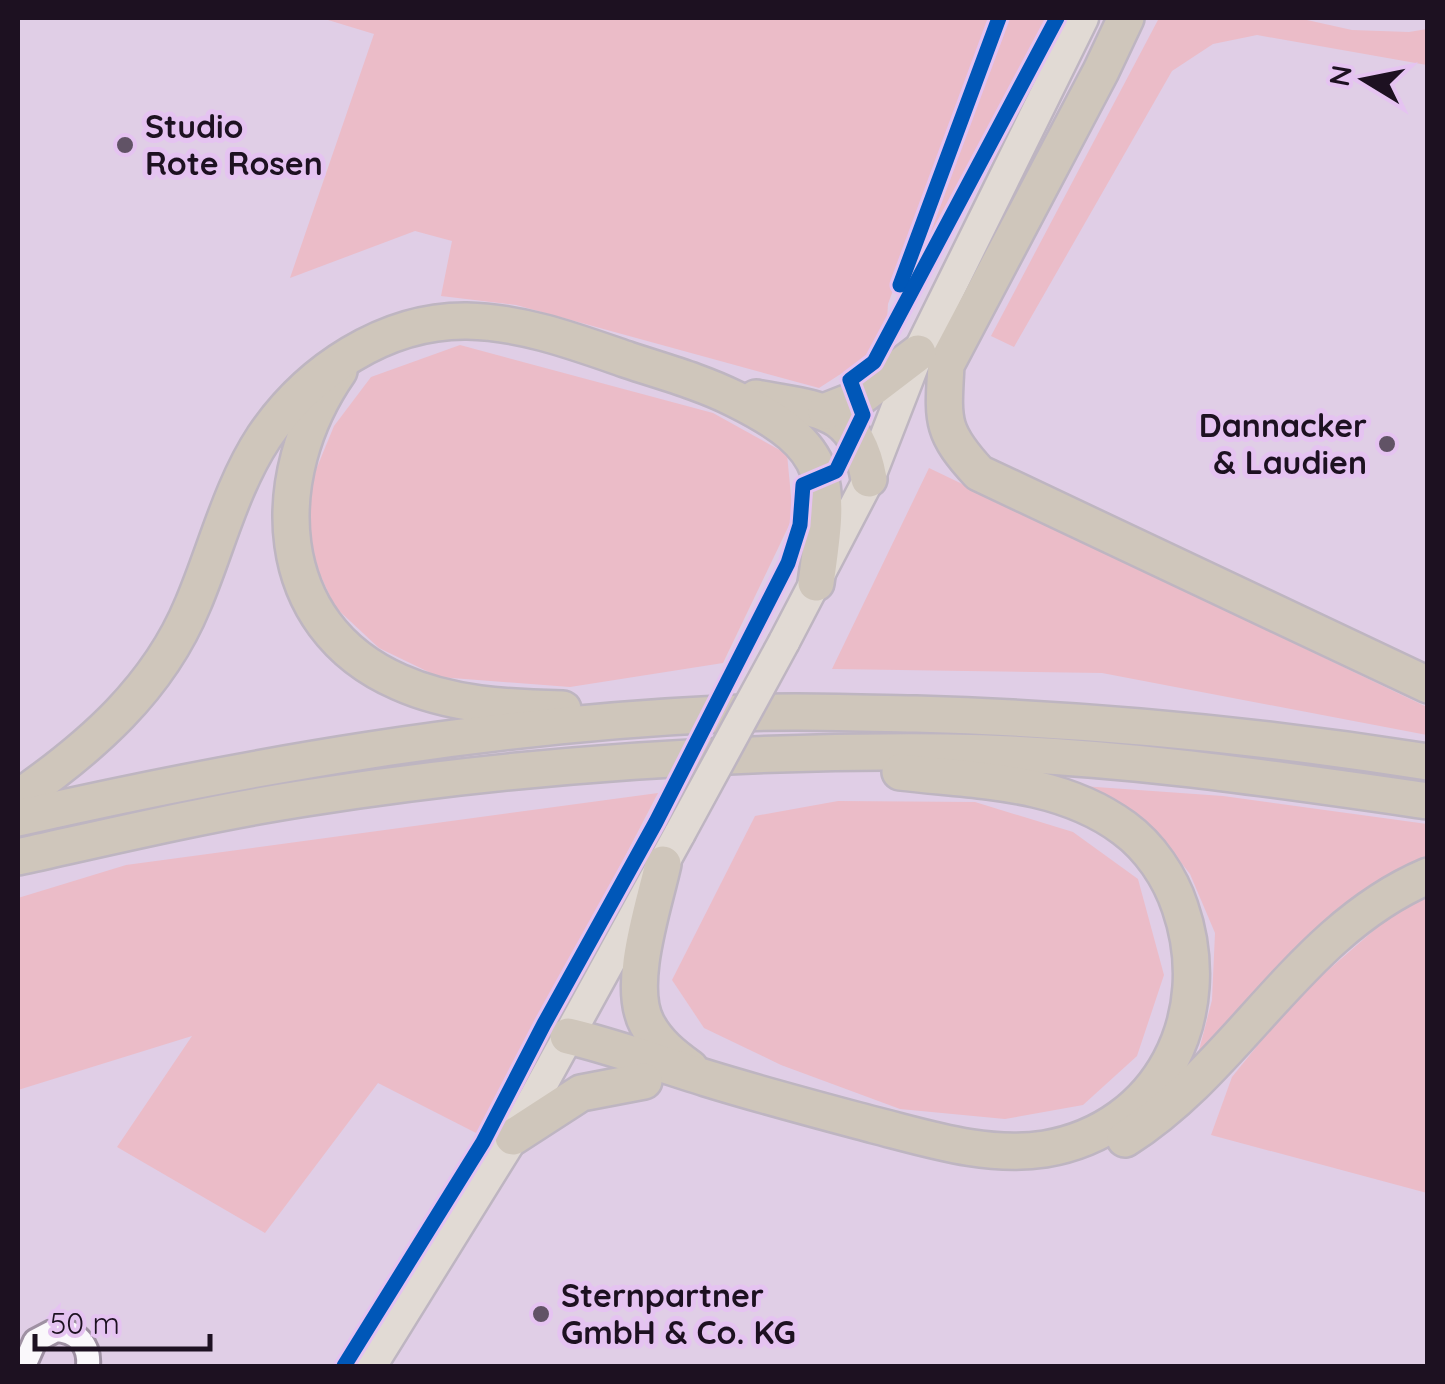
<svg xmlns="http://www.w3.org/2000/svg" width="1445" height="1384" font-family="Quicksand,sans-serif">
  <style>
    .green { fill: #ebbcc8 }
    .lines { fill: none; stroke-linecap: round; stroke-linejoin: round }
    .minor-casing { stroke: #9f91a3; stroke-width: 28 }
    .major-casing { stroke: #beb5c1; stroke-width: 35 }
    .highway-casing { stroke: #beb5c1; stroke-width: 40 }
    .minor { stroke: #faf8fb; stroke-width: 22 }
    .major { stroke: #e1dad4; stroke-width: 30 }
    .highway { stroke: #cfc6bb; stroke-width: 35 }
    .major-bridge-casing { stroke: #beb5c1; stroke-width: 35; stroke-linecap: butt }
    .major-bridge { stroke: #e1dad4; stroke-width: 30 }
    .cycleway-casing { stroke: #e5c3f1; stroke-width: 21 }
    .cycleway { stroke: #0057b8; stroke-width: 15 }
    .poi-dot { fill: #615366; stroke: #e5c3f1; stroke-width: 4 }
    .labels { text-anchor: middle; stroke-width: 10; stroke-linejoin: round; paint-order: stroke }
    .poi-label { font-size: 32px; font-weight: bold; fill: #1d1121; stroke: #e5c3f1; text-anchor: start }
  </style>
  <rect width="100%" height="100%" fill="#e0cee6"/>
  <g class="green">
    <path d="M 329,18 L 993,18 L 888,304 L 886,336 L 867,357 L 819,388 L 516,305 L 441,296 L 452,241 L 415,231 L 290,278 L 374,34 L 328,20 Z"/>
    <path d="M 1004,18 L 1051,18 L 902,299 L 901,297 Z"/>
    <path d="M 1159,18 L 1298,18 L 1352,30 L 1409,32 L 1427,29 L 1427,65 L 1257,35 L 1213,44 L 1172,71 L 1014,347 L 991,336 Z"/>
    <path d="M 460,345 L 713,413 L 787,454 L 793,517 L 723,663 L 570,687 L 439,677 L 379,648 L 335,607 L 306,544 L 313,477 L 334,426 L 371,377 Z"/>
    <path d="M 929,468 L 1427,707 L 1427,735 L 1102,673 L 832,669 Z"/>
    <path d="M 1082,786 L 1223,796 L 1427,824 L 1427,861 C 1328,891 1265,984 1197,1058 L 1212,1000 L 1215,933 L 1190,874 L 1156,831 Z"/>
    <path d="M 658,793 L 480,1135 L 378,1083 L 265,1233 L 117,1147 L 192,1036 L 18,1090 L 18,898 L 126,865 Z"/>
    <path d="M 838,801 L 975,802 L 1073,832 L 1138,879 L 1164,975 L 1137,1056 L 1083,1105 L 1005,1119 L 900,1109 L 781,1065 L 704,1028 L 672,980 L 755,816 Z"/>
    <path d="M 1427,894 L 1427,1193 L 1211,1135 L 1232,1077 L 1295,999 L 1404,904 Z"/>
  </g>
  <g class="lines">
    <g class="minor-casing">
      <path id="minor" d="M 24,1366 L 35,1341 L 56,1330 C 77,1331 90,1345 88,1366"/>
    </g>
    <g class="major-casing">
      <g id="major">
        <path d="M 784,642 L 869,479 L 918,353 L 1083,18"/>
        <path d="M 371,1366 L 513,1137 L 680,833"/>
      </g>
    </g>
    <g class="highway-casing">
      <g id="highway">
        <path d="M 1126,18 L 1101,71 L 946,365 C 943,420 940,431 979,473 L 1428,685"/>
        <path d="M 339,371 C 266,476 269,625 399,682 C 450,705 508,708 563,709"/>
        <path d="M 756,398 C 818,410 856,406 869,479"/>
        <path d="M 826,411 L 859,398 L 918,353"/>
        <path d="M 18,798 C 91,747 158,689 193,604 C 216,550 231,487 264,437 C 308,372 385,320 467,321 C 523,322 576,342 628,360 C 664,372 701,382 735,399 C 834,448 831,480 816,583"/>
        <path d="M 18,818 C 248,766 483,725 720,714 C 785,710 851,713 916,714 C 1088,719 1258,735 1428,762"/>
        <path d="M 18,857 C 113,836 209,813 306,798 C 517,765 733,750 947,752 C 1108,754 1269,778 1428,801"/>
        <path d="M 663,864 C 654,905 626,985 647,1024 C 657,1043 673,1056 690,1068"/>
        <path d="M 568,1036 C 615,1047 660,1064 706,1078 C 761,1095 818,1110 874,1125 C 929,1139 987,1158 1045,1149 C 1162,1129 1217,1014 1180,907 C 1170,877 1150,847 1124,828 C 1059,780 977,781 900,772"/>
        <path d="M 513,1137 L 581,1093 L 644,1081"/>
        <path d="M 1125,1139 C 1239,1067 1300,930 1428,876"/>
      </g>
    </g>
    <use href="#minor" class="minor"/>
    <use href="#major" class="major"/>
    <use href="#highway" class="highway"/>
    <g class="major-bridge-casing">
      <path id="major-bridge" d="M 680,833 L 784,642"/>
    </g>
    <use href="#major-bridge" class="major-bridge"/>
    <g class="cycleway-casing">
      <g id="cycleway">
        <path d="M 900,285 L 999,18"/>
        <path d="M 344,1366 L 483,1142 L 544,1024 L 656,822 L 788,563 L 800,525 L 803,485 L 836,471 L 863,415 L 850,380 L 874,362 L 1057,18"/>
      </g>
    </g>
    <use href="#cycleway" class="cycleway"/>
  </g>
  <g class="poi-dot">
    <circle cx="125" cy="145" r="10"/>
    <circle cx="1387" cy="444" r="10"/>
    <circle cx="541" cy="1314" r="10"/>
  </g>
  <g class="labels">
    <g class="poi-label">
      <text x="145" y="138">Studio<tspan x="145" dy="37">Rote Rosen</tspan></text>
      <text x="1367" y="437" text-anchor="end">Dannacker<tspan x="1367" dy="37">&amp; Laudien</tspan></text>
      <text x="561" y="1307">Sternpartner<tspan x="561" dy="37">GmbH &amp; Co. KG</tspan></text>
    </g>
  </g>
  <rect width="1445" height="1384" fill="none" stroke="#1d1121" stroke-width="40"/>
  <g transform="translate(1365 80) rotate(280)" stroke="#e5c3f1" stroke-width="8" paint-order="stroke">
  <path d="M0-8L18 38L0 25L-18 38Z" fill="#1d1121"/>
  <text y="-15" font-size="28" font-weight="bold" text-anchor="middle" fill="#1d1121">N</text>
  </g>
  <path d="M35 1334v15h175v-15" fill="none" stroke="#1d1121" stroke-width="5"/>
  <text x="50" y="1334" font-size="30" fill="#1d1121" stroke="#e5c3f1" stroke-width="8" paint-order="stroke">50 m</text>
</svg>
